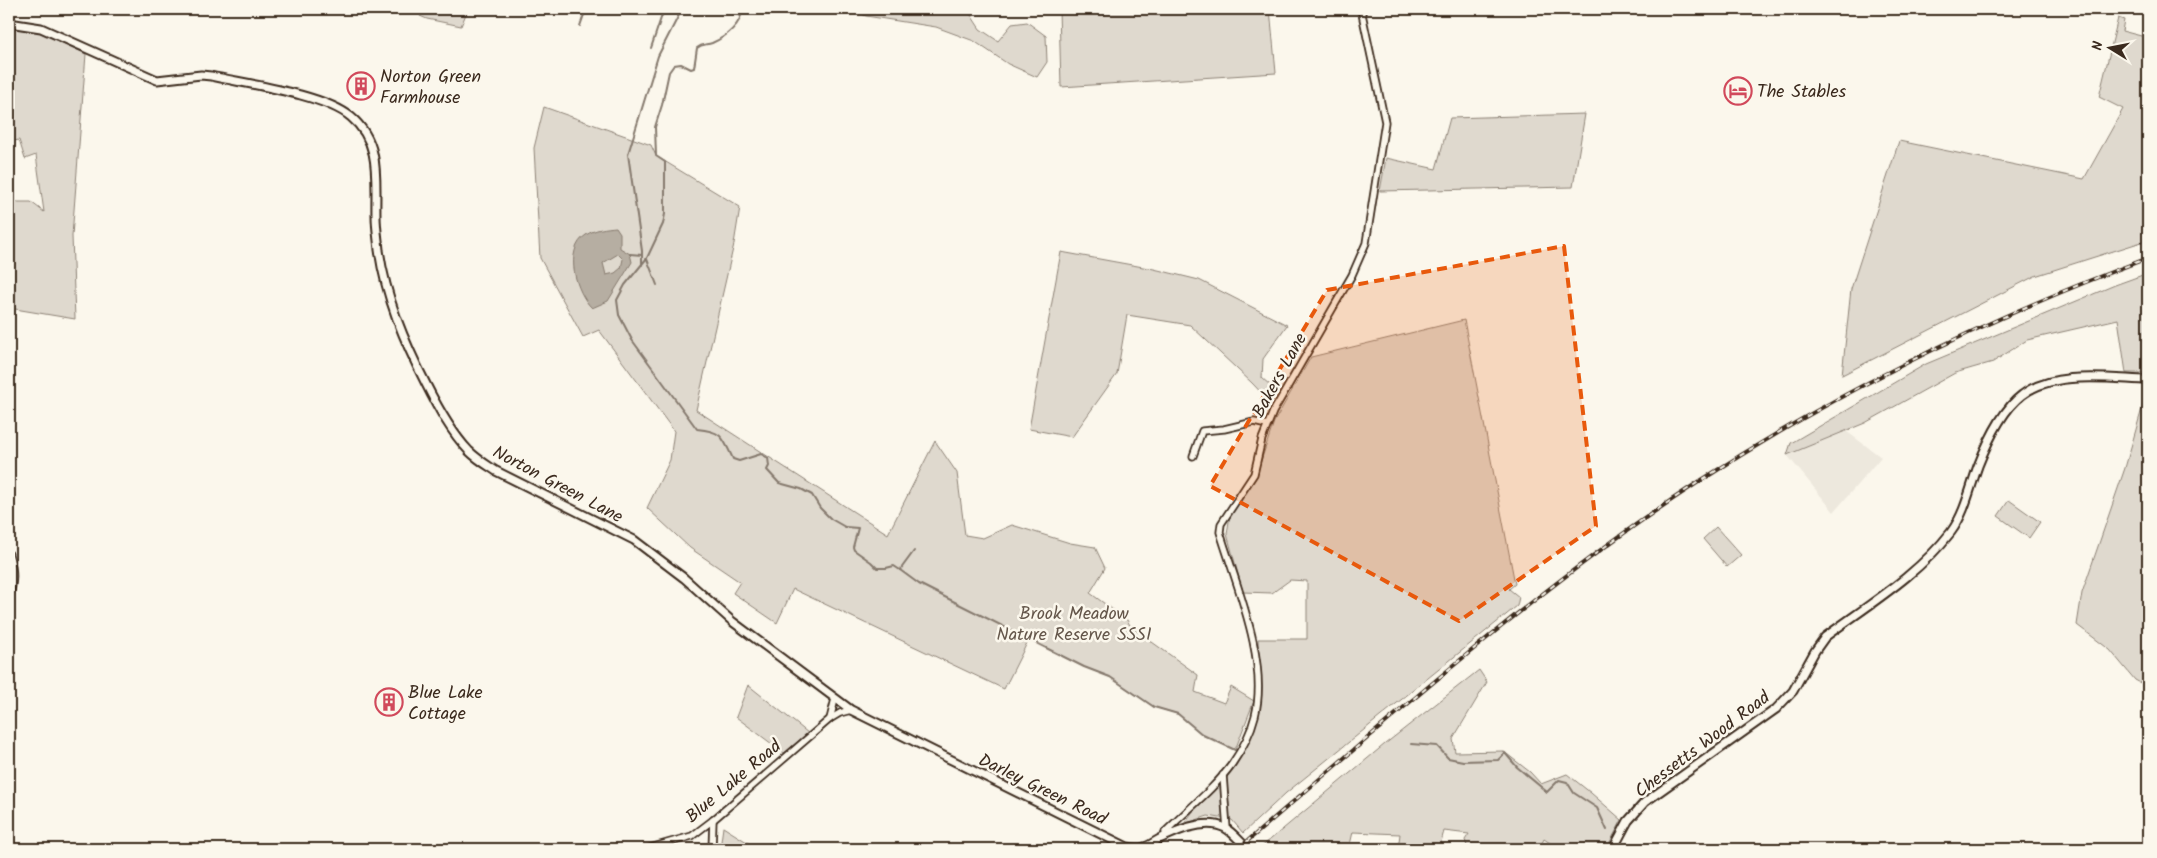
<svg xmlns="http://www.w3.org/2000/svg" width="2157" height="858" font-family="Kalam,sans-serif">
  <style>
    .built { fill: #ede8dd }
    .green { fill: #dfd9ce; stroke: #8d8276 }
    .water { fill: #b6aea2; stroke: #85796d; fill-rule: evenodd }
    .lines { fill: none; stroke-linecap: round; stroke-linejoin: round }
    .stream { stroke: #85796d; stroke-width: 2 }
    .minor-casing { stroke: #3b2a1e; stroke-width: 9 }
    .tertiary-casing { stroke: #3b2a1e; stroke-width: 11 }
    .minor { stroke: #fbf7ec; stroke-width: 5.5 }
    .tertiary { stroke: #fbf7ec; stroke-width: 7 }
    .rail-casing { stroke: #3b2a1e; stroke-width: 4 }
    .rail { stroke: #fbf7ec; stroke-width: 2; stroke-dasharray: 5.5; stroke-linecap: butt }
    .marked { fill: #e8590c; fill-opacity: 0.2; stroke: #e8590c; stroke-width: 4; stroke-dasharray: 10 6; stroke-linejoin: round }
    .labels { text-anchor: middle; stroke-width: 5; stroke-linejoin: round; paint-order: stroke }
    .poi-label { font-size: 18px; fill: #3b2a1e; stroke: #fbf7ec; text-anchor: start }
    .street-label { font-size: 18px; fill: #3b2a1e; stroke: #fbf7ec }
    .park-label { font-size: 18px; fill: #64564a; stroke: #fbf7ec }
  </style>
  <rect width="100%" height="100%" fill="#fbf7ec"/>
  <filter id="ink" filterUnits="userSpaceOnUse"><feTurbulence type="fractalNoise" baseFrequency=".02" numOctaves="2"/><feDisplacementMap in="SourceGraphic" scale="10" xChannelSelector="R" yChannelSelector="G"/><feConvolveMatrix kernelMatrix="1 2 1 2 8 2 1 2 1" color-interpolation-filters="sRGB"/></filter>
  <g filter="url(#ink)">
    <path class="built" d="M 1846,431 L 1881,457 L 1834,512 L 1787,455 Z"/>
    <g class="green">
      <path d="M 422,9 L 468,9 L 461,26 L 427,19 L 420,16 Z"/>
      <path d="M 849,9 L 967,9 L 980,29 L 998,41 L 1012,24 L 1027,22 L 1046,36 L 1047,62 L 1037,77 L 1008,64 L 974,41 L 936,27 L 866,16 Z"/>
      <path d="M 1059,9 L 1270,9 L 1276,73 L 1061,87 Z"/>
      <path d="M 2118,18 L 2124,20 L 2122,31 L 2145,37 L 2148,25 L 2148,240 L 2035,276 L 1842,375 L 1851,289 L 1899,141 L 2084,179 L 2123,109 L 2099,97 Z"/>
      <path d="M 9,28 L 39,32 L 86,54 L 72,236 L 75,319 L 9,308 L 9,202 L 31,202 L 44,212 L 36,155 L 25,159 L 19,140 L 9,142 Z"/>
      <path d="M 544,107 L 651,145 L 656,156 L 740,207 L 734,244 L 696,410 L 888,534 L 935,441 L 957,473 L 965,535 L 983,538 L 1012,525 L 1070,543 L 1095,547 L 1105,568 L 1090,593 L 1127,620 L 1131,627 L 1198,675 L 1195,692 L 1224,703 L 1231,687 L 1254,701 L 1235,750 L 1203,735 L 1178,714 L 1154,707 L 1110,677 L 1084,667 L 1029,639 L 1004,689 L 793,589 L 777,623 L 733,593 L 740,582 L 690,548 L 647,508 L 670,460 L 674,431 L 599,330 L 583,337 L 540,258 L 534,148 Z"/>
      <path d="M 1585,114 L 1573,187 L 1380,191 L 1386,158 L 1436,169 L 1450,118 Z"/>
      <path d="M 1061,252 L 1154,269 L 1199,280 L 1287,325 L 1263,359 L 1262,378 L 1278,392 L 1271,403 L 1252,383 L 1190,325 L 1127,315 L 1117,374 L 1072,437 L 1029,429 Z"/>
      <path d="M 2148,273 L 2148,373 L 2126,373 L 2118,319 L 2027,340 L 1993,362 L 1955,373 L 1865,423 L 1787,455 L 1791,443 L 1926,364 L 2115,285 Z"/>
      <path d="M 1464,320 L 1515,584 L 1509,589 L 1519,597 L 1517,606 L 1286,793 L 1243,833 L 1232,820 L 1208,816 L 1184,824 C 1192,813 1200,800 1210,790 C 1216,783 1225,780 1230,772 C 1263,726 1260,693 1258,639 L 1307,639 L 1307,581 L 1290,580 L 1272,593 L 1243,592 L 1227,534 L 1230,515 L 1258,470 L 1274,422 L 1311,357 Z"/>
      <path d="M 2147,391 L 2148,391 L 2148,687 L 2135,680 L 2110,650 L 2077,625 L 2082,593 L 2125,468 Z"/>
      <path d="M 2009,500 L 2040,522 L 2029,538 L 1998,516 Z"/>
      <path d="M 1716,527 L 1741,555 L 1727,567 L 1703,539 Z"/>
      <path d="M 1479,670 L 1487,682 L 1453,739 L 1455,752 L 1503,751 L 1530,772 L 1541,784 L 1567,774 L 1591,793 L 1622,820 L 1610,842 L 1603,849 L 1559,849 L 1544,839 L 1539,849 L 1529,849 L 1526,847 L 1526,849 L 1468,849 L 1465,840 L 1469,834 L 1444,831 L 1439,849 L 1398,849 L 1400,834 L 1353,832 L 1349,849 L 1306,849 L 1303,844 L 1295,849 L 1259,849 L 1385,744 Z"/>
      <path d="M 748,685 L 808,733 L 784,753 L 736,717 Z"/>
      <path d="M 723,827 L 758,849 L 720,849 Z"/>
    </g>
    <path class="water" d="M 616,227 L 620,233 L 620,248 L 630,254 L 632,262 L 608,301 L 592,308 C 576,293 563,250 586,235 C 595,229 606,228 616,227 ZM 618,254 L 623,259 L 621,268 L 615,273 L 606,275 L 603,263 Z"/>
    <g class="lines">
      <g class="stream">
        <path d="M 742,9 C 742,24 726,37 712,43 C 706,45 702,44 697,48 L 694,68 L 691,69 L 681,64 L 674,65 L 669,72 L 662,105 L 655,127 L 656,156 L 665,162 L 665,214 L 663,224 L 647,258 L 625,285 L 617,300 L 619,315 L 632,340 L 697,429 C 722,431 723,437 733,459 L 739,461 L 761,454 L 768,458 L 769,466 L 767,470 L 779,483 L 801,489 L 812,495 L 820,508 L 831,519 L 845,527 L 858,528 L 853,547 L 854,550 L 871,562 L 877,568 L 886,568 L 894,566 L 900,570"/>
        <path d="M 580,26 L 586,9"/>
        <path d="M 651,48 L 664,9"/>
        <path d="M 630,254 L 642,255"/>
        <path d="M 647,259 L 657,285"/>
        <path d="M 642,265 L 642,251 L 628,154 L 658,56 L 682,9"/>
        <path d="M 914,551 L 900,570 L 919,584 L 1084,667 L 1110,677 L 1154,707 L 1178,714 L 1203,735 L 1235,750"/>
        <path d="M 1411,744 L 1437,746 L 1448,758 L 1463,761 L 1498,760 L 1505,753 L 1517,767 L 1547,792 L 1559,780 L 1567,782 L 1574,793 L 1597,808 L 1607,830"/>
      </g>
      <g class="minor-casing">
        <g id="minor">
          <path d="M 1193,456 L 1202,431 L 1224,429 L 1254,422 L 1267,425"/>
          <path d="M 9,554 C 14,570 14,582 9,597"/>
          <path d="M 830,719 L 835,699"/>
          <path d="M 1223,775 L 1227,829"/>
          <path d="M 1166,836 L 1165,832 C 1187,810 1214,789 1232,764 C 1241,751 1251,732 1255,716 C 1269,661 1236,585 1220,532 L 1221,524 L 1254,474 L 1262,439 L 1273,412 L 1352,275 L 1366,243 L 1385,122 L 1361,9"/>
          <path d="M 646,849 L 692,836 L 713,820 L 830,719 L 840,713 L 851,710"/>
          <path d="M 712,849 L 713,820"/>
        </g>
      </g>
      <g class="tertiary-casing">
        <g id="tertiary">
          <path d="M 9,23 L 41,28 L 157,80 L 201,75 L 211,76 C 247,84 324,94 351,117 C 382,143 375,180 376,216 C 376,227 378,239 379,250 C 386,298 404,341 426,384 C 438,408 451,432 469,451 C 477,459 487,465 496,471 L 634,540 L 684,578 L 733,622 L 851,710 L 1127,847 C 1148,851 1149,843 1166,836 C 1183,828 1208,819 1225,828 C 1234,833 1241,843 1248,849"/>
          <path d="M 1613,849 L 1628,821 L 1645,802 L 1776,709 L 1793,691 L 1815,651 L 1825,637 C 1868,605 1918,575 1951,532 C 1965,513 1970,488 1978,466 C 1987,443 2002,410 2022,395 C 2053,370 2111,379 2148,380"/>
        </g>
      </g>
      <use href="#minor" class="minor"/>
      <use href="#tertiary" class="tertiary"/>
      <g class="rail-casing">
        <path id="rail" d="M 1238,849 C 1386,723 1533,590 1697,483 C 1838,391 1990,317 2148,258"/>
      </g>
      <use href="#rail" class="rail"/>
    </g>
  </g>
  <path class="marked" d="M 1564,246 L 1596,526 L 1459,621 L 1210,486 L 1327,290 Z"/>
  <defs>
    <g id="building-ring" transform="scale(1.4375)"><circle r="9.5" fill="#fbf7ec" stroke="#d1495b" stroke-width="1.5"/><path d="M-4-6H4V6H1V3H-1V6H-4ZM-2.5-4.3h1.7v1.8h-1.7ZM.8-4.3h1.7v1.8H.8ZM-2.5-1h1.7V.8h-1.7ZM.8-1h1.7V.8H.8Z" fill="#d1495b"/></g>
    <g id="hotel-ring" transform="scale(1.4375)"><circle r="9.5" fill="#fbf7ec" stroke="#d1495b" stroke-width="1.5"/><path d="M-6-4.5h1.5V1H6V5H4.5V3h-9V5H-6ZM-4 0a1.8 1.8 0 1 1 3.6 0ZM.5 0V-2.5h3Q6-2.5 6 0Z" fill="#d1495b"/></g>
  </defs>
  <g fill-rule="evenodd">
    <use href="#building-ring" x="361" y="86"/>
    <use href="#hotel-ring" x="1738" y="91"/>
    <use href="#building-ring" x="389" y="702"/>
  </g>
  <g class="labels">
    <g class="poi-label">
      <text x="380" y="82">Norton Green<tspan x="380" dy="21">Farmhouse</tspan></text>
      <text x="1757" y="97">The Stables</text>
      <text x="408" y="698">Blue Lake<tspan x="408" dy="21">Cottage</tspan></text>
    </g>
    <g class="street-label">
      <text transform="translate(1279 375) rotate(-61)" y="6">Bakers Lane</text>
      <text transform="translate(558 484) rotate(28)" y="6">Norton Green Lane</text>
      <text transform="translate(1702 744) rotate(-37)" y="6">Chessetts Wood Road</text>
      <text transform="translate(733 781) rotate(-40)" y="6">Blue Lake Road</text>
      <text transform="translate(1043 789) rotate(26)" y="6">Darley Green Road</text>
    </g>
    <g class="park-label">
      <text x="1074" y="619">Brook Meadow<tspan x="1074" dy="21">Nature Reserve SSSI</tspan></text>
    </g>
  </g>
  <rect width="2157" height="858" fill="none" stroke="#fbf7ec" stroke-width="30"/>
  <rect x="15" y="15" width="2127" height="828" fill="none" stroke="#3b2a1e" stroke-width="2" filter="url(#ink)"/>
  <g transform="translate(2110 48) rotate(280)" stroke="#fbf7ec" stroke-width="4" paint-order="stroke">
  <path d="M0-4L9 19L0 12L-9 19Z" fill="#3b2a1e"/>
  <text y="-8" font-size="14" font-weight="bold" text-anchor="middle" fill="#3b2a1e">N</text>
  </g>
</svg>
